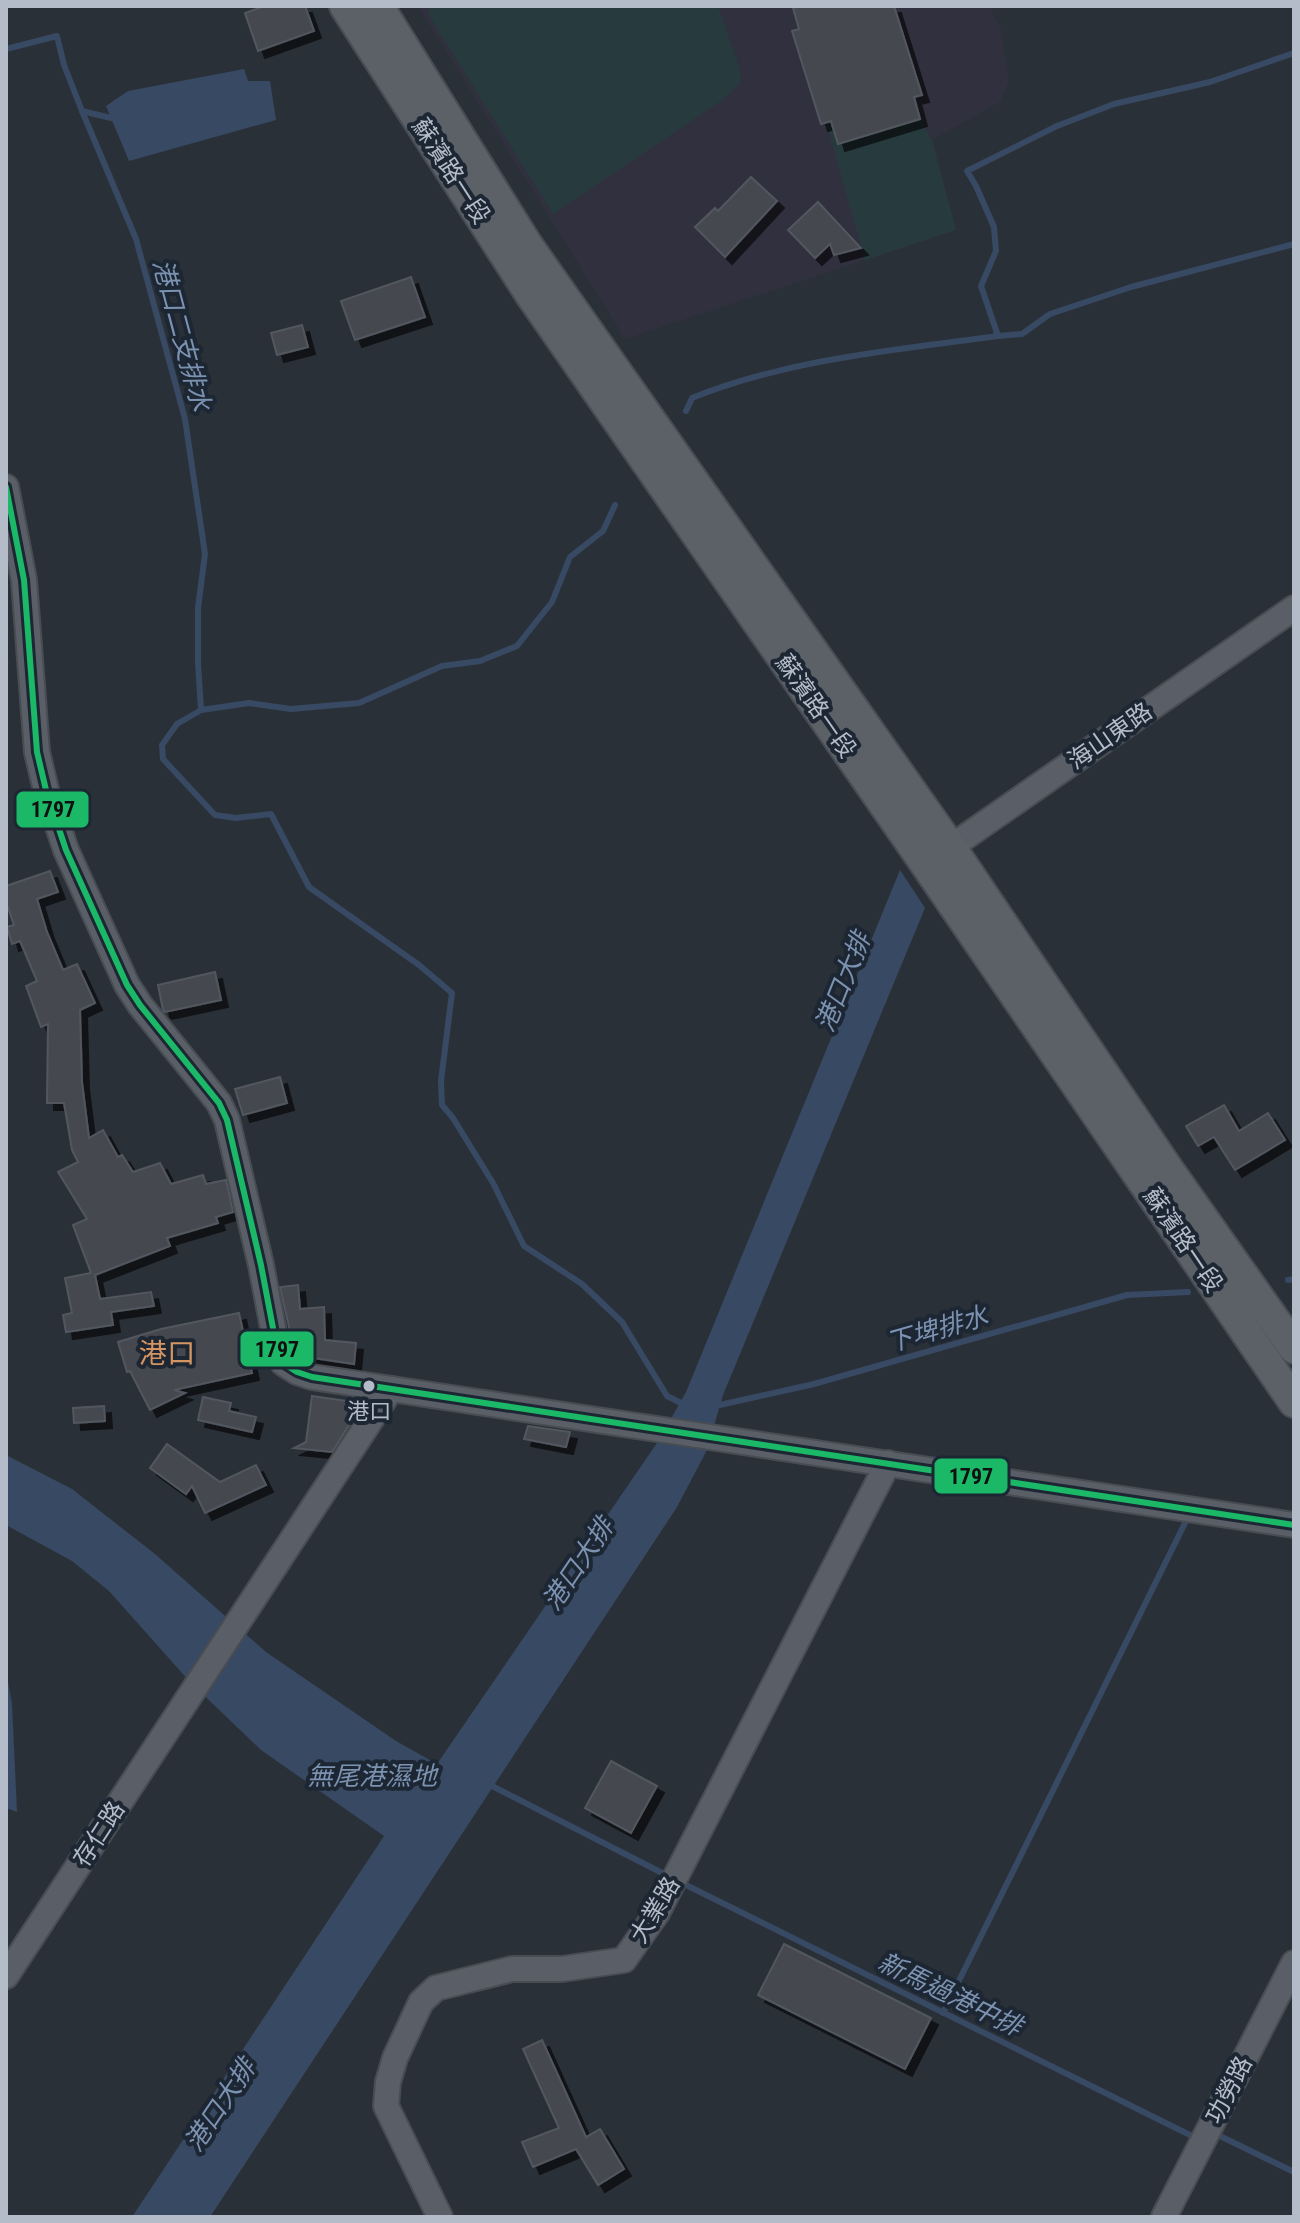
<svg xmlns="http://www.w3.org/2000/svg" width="1300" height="2223" font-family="'Roboto Condensed','Noto Sans TC',sans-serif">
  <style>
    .medical { fill: #31303e }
    .green { fill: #273a3e }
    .water { fill: #384963 }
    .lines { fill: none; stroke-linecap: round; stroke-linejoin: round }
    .stream { stroke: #384963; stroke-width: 6 }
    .building { fill: #444950; stroke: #52575f; stroke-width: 2; filter: url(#shadow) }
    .minor-casing { stroke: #484c53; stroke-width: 28 }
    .major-casing { stroke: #484c55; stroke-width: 34 }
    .minor { stroke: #5a5e66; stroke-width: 24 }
    .major { stroke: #5c6168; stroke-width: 30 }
    .bus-1-casing { stroke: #1d2633; stroke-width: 12 }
    .bus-1 { stroke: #1ab867; stroke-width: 6 }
    .bus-dot { fill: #b4bcc9; stroke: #1d2633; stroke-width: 3 }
    .labels { text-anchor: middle; stroke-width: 8; stroke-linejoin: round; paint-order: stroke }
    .bus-label { font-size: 22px; fill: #b4bcc9; stroke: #1d2633 }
    .street-label { font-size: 24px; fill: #b4bcc9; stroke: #1d2633 }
    .water-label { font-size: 26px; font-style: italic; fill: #7c92b1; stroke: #1d2633 }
    .quarter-label { font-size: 28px; fill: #d59563; stroke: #1d2633 }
    .line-badge { stroke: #1d2633; stroke-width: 3 }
    .pale-badge-label { font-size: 22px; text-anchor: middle; font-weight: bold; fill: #111 }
  </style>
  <defs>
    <filter id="shadow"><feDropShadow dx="7" dy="7" stdDeviation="0" flood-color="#0009"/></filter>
  </defs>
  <rect width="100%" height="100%" fill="#2a3038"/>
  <path class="medical" d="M 418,6 L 989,6 L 1001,30 L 1009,82 L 1000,102 L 932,140 L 956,230 L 625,339 Z"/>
  <g class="green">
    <path d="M 430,6 L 718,6 L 740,69 L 740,84 L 724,99 L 553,214 L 428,14 Z"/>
    <path d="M 920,119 L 932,140 L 956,230 L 865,260 L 826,122 L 831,121 L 839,144 Z"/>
  </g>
  <g class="water">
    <path d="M 244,69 L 248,81 L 270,81 L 276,120 L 129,161 L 106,106 L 128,91 Z"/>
    <path d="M 900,870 L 925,908 L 723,1395 L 707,1450 L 677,1507 L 210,2217 L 132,2217 L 384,1836 L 261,1750 L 190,1682 L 109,1591 L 72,1561 L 6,1525 L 6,1455 L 72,1489 L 155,1554 L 266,1652 L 396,1741 L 437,1764 L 659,1440 L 686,1392 Z"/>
    <path d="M 6,1670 L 12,1704 L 17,1812 L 6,1808 Z"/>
  </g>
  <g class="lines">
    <g class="stream">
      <path d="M 6,49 L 57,36 L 64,65 L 82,111 L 136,239 L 185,419 L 205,554 L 198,608 L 198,663 L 201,710"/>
      <path d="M 82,111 L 111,118"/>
      <path d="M 998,336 L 1022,334 L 1050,314 L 1131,287 L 1294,244"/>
      <path d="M 686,411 L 692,398 C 789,359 895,350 998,336 L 981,286 L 996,251 L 994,227 L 976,186 L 967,171 L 1057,126 L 1114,104 L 1210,82 L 1294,53"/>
      <path d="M 615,505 L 603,531 L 570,557 L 552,602 L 517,646 L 480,661 L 442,666 L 359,703 L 291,709 L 249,703 L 201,710 L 177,724 L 162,745 L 163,759 L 215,815 L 236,818 L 271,814 L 309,887 L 419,965 L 452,993 L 441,1081 L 442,1105 L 453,1118 L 493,1183 L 524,1246 L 582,1284 L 622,1322 L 667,1396 L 685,1405"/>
      <path d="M 1288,1280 L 1294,1279"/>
      <path d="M 715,1406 L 814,1384 L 1127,1295 L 1188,1292"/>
      <path d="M 488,1784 L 670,1877"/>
      <path d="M 684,1884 L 1198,2139"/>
      <path d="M 943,2013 L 1187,1519"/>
      <path d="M 1218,2135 L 1294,2172"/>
    </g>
  </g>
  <g class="building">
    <path d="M 265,6 L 305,6 L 314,31 L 258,51 L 245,13 Z"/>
    <path d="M 800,6 L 894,6 L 922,95 L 914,97 L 920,119 L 838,144 L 831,121 L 821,124 L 792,31 L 799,29 L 793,8 Z"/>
    <path d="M 751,177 L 777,201 L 725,257 L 695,227 L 715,208 L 718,211 Z"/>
    <path d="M 818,202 L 861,248 L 834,255 L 830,244 L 815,258 L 788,230 Z"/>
    <path d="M 411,277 L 425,317 L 355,340 L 341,301 Z"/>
    <path d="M 302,325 L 308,347 L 277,355 L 271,333 Z"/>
    <path d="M 50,871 L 58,892 L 37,899 L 47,932 L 63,970 L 77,964 L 95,1003 L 80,1010 L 82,1082 L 89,1138 L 103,1130 L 118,1157 L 122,1155 L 133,1172 L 160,1163 L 171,1184 L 203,1175 L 206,1184 L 226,1180 L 233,1212 L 216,1217 L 218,1223 L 167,1238 L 170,1246 L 95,1275 L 100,1299 L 151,1292 L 154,1306 L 111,1312 L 113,1325 L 66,1332 L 63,1315 L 72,1313 L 65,1278 L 91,1273 L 73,1225 L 87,1219 L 58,1172 L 78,1162 L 72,1150 L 64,1103 L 47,1103 L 48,1024 L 41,1027 L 26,986 L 37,981 L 20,941 L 12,944 L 7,927 L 14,925 L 6,902 L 6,886 Z"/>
    <path d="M 215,972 L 221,1000 L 165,1012 L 163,1010 L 158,985 Z"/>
    <path d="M 280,1077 L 287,1103 L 243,1115 L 235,1089 Z"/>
    <path d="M 1224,1105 L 1239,1131 L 1268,1113 L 1285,1140 L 1235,1170 L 1214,1137 L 1198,1146 L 1186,1126 Z"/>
    <path d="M 298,1285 L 300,1309 L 324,1307 L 325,1340 L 356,1343 L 354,1364 L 300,1356 L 295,1353 L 280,1287 Z"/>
    <path d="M 239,1313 L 252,1373 L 174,1390 L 185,1393 L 150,1410 L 130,1371 L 127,1372 L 118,1342 L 161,1329 Z"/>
    <path d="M 312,1396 L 361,1403 L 360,1408 L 332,1452 L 294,1448 L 306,1442 Z"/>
    <path d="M 203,1397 L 231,1403 L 229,1411 L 256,1417 L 252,1432 L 198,1420 Z"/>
    <path d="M 104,1406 L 105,1421 L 74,1423 L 73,1408 Z"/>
    <path d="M 528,1426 L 570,1432 L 566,1447 L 524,1439 Z"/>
    <path d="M 167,1444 L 220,1482 L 256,1465 L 266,1485 L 205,1513 L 192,1486 L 186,1494 L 150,1468 Z"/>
    <path d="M 611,1761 L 657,1786 L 631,1833 L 585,1808 Z"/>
    <path d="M 784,1944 L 931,2018 L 905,2069 L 758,1995 Z"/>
    <path d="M 542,2040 L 586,2137 L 600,2129 L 624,2169 L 598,2185 L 576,2149 L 533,2167 L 522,2142 L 559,2128 L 523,2049 Z"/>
  </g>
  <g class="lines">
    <g class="minor-casing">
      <g id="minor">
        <path d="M 6,487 L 24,580 L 37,752 L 46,790 L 66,850 L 127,985 L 140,1005 L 219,1103 L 227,1120 L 261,1265 L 277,1349 L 283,1363 L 297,1372 L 312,1377 L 1294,1525"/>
        <path d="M 938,856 L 1294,608"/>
        <path d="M 6,1976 L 391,1389"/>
        <path d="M 440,2217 L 386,2106 L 388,2082 L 395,2058 L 421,2002 L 436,1988 L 512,1969 L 562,1969 L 624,1960 L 657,1913 L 888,1463"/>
        <path d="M 1164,2217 L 1294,1963"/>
      </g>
    </g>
    <g class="major-casing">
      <g id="major">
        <path d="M 345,6 L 531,295 L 925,863 L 1294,1402"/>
        <path d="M 378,6 L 527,245 L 951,848 L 1167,1168 L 1294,1348"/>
      </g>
    </g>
    <use href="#minor" class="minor"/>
    <use href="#major" class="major"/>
    <g class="bus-1-casing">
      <path id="bus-1" d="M 6,487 L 24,580 L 37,752 L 46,790 L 66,850 L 127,985 L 140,1005 L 219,1103 L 227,1120 L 261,1265 L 277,1349 L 283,1363 L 297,1372 L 312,1377 L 1294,1525"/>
    </g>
    <use href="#bus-1" class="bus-1"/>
  </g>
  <circle class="bus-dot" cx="369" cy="1386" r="7"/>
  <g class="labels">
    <g class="bus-label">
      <text x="369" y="1419">港口</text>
    </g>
    <g class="street-label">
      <text transform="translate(451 171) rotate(57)" y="8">蘇濱路一段</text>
      <text transform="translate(816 706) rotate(55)" y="8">蘇濱路一段</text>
      <text transform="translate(1110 736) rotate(-35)" y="8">海山東路</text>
      <text transform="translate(1183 1240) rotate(56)" y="8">蘇濱路一段</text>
      <text transform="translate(99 1834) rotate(-57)" y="8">存仁路</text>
      <text transform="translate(655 1910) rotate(-59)" y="8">大業路</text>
      <text transform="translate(1229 2090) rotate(-63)" y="8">功勞路</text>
    </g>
    <g class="water-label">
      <text transform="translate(182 335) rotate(75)" y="9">港口二支排水</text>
      <text transform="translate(843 982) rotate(-68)" y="9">港口大排</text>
      <text transform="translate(937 1329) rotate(-16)" y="9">下埤排水</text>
      <text transform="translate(578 1564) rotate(-56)" y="9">港口大排</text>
      <text x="372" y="1785">無尾港濕地</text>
      <text transform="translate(950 1994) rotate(26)" y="9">新馬過港中排</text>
      <text transform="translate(220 2105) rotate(-56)" y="9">港口大排</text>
    </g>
    <g class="quarter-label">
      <text x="167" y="1363">港口</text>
    </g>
  </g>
  <g class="line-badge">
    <rect x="15" y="790" width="75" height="39" rx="8" fill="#1ab867"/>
    <rect x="239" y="1330" width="76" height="38" rx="8" fill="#1ab867"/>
    <rect x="933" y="1457" width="76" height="38" rx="8" fill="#1ab867"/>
  </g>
  <g class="pale-badge-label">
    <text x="53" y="817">1797</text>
    <text x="277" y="1357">1797</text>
    <text x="971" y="1484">1797</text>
  </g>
  <rect width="1300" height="2223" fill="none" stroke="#b4bcc9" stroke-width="16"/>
</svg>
